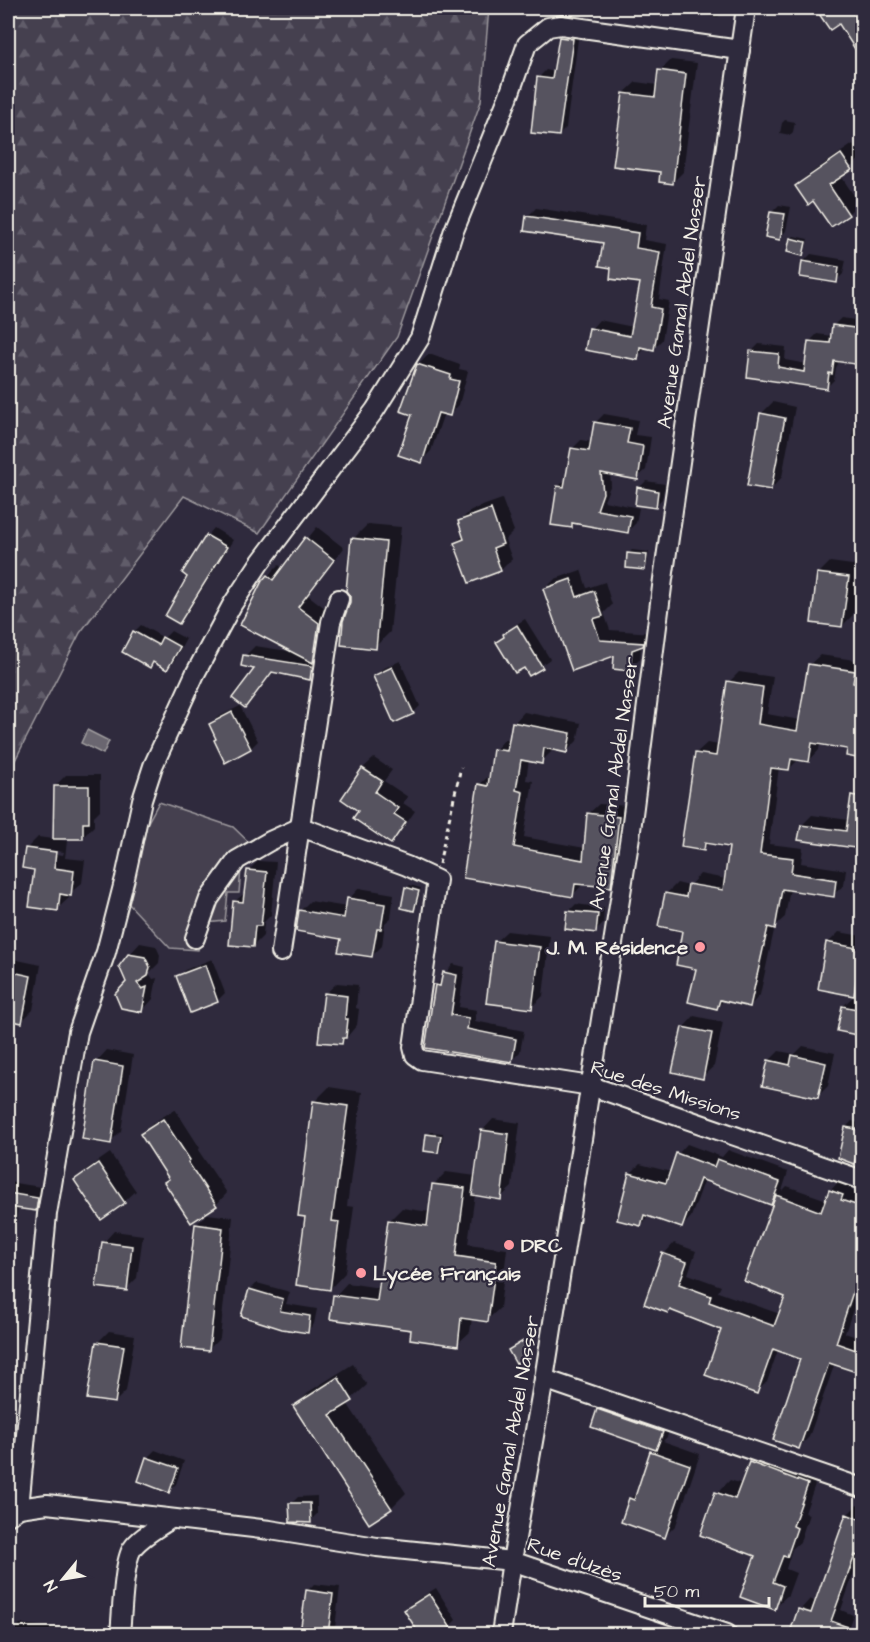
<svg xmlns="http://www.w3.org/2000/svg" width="870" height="1642" font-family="'Architects Daughter',sans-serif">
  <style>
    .green { fill: #454050; stroke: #9c989c; stroke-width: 1.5 }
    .forest { fill: url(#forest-firs); stroke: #9c989c; stroke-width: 1.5 }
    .water { fill: #6a6670; stroke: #a19ea0; stroke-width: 1.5 }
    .shadow { fill: #0007; fill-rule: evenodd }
    .building { fill: #56525f; stroke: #f4f1e8; stroke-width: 1.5 }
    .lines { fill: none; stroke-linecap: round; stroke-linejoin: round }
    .minor-casing { stroke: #f4f1e8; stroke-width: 22 }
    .path { stroke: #f4f1e8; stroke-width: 3; stroke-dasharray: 4.5 4.5; stroke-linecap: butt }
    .minor { stroke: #2f2a3d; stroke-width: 18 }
    .poi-dot { fill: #ff9aa2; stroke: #2f2a3d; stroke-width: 2 }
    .labels { text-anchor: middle; stroke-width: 4.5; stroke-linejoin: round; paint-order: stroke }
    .street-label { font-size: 20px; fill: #f4f1e8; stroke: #2f2a3d }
    .poi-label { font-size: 20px; font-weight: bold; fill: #f4f1e8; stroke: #2f2a3d; text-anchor: start }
  </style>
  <defs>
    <pattern id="forest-firs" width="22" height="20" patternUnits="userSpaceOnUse" patternTransform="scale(1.5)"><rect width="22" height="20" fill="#454050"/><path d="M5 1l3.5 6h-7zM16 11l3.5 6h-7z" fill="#605c69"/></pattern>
  </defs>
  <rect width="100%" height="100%" fill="#2f2a3d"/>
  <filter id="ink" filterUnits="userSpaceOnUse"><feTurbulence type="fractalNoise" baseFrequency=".0167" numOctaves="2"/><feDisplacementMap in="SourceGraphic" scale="12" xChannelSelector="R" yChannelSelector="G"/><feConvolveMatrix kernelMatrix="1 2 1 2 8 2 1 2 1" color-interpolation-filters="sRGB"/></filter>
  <g filter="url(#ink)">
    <path class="green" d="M 159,802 L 233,827 L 258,851 L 241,868 L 239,893 L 228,893 L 225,921 L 206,923 L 198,950 L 170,948 L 127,902 L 140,837 Z"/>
    <path class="forest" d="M 8,8 L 489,8 L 481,101 L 397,337 L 259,533 L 184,496 L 80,633 L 8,774 Z"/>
    <path class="water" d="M 87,730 L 109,741 L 103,754 L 81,743 Z"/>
    <g class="shadow">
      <path d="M 662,8 L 728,8 L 718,17 L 662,11 Z"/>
      <path d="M 817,8 L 862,8 L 862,44 L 856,48 L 839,22 L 831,28 Z"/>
      <path d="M 568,30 L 579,32 L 566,128 L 559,135 L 539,77 L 546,70 L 555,72 L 561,37 Z"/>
      <path d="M 671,60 L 697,63 L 683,172 L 672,183 L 662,170 L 624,93 L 636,82 L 658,85 L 660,71 Z"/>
      <path d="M 785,120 L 795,122 L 793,132 L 790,135 L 780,133 L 782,123 Z"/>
      <path d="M 853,144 L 862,157 L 841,176 L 859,203 L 848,214 L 814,199 L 797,186 L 808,175 Z"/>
      <path d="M 779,205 L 791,207 L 786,231 L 779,238 L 772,212 Z"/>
      <path d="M 536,208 L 646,225 L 644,240 L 667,244 L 659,299 L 669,301 L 662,340 L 654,348 L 646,347 L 637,358 L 591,329 L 599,320 L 633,327 L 641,282 L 613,267 L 604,242 L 527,217 Z"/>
      <path d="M 794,236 L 808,239 L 805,251 L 802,254 L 791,239 Z"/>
      <path d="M 811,254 L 846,260 L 843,274 L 836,281 L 801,276 L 804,261 Z"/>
      <path d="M 841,318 L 862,321 L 862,440 L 852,438 L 861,383 L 858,383 L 860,363 L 840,360 L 836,368 L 834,380 L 826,388 L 749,376 L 752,351 L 759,344 L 786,347 L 785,360 L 807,364 L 809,342 L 817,334 L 832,336 L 833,326 Z"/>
      <path d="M 429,354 L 460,365 L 459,369 L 468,371 L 459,405 L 449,415 L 444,413 L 431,451 L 421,461 L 414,414 L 402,410 L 419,364 Z"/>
      <path d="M 773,402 L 795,407 L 782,477 L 771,489 L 761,414 Z"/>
      <path d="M 604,414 L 638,420 L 635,435 L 651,437 L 646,470 L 637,478 L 610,473 L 611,484 L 604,501 L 639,508 L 636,523 L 628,531 L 576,522 L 571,527 L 558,487 L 567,478 L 572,449 L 581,440 L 592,442 L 595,423 Z"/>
      <path d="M 646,481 L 665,484 L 662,499 L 655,506 L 639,488 Z"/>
      <path d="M 502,499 L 514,531 L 505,540 L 512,559 L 501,570 L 456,543 L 464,534 L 460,521 L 471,510 Z"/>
      <path d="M 368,524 L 401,527 L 390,632 L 375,647 L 351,602 L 353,539 Z"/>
      <path d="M 317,527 L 344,548 L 308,595 L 330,612 L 319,668 L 309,678 L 274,671 L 245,706 L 256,668 L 245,656 L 255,646 L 295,652 L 268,576 L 279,565 L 283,569 Z"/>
      <path d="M 214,528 L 233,540 L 186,615 L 179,622 L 190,576 L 184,573 L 207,536 Z"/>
      <path d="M 632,550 L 649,552 L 647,565 L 644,568 L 629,553 Z"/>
      <path d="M 830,562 L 860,566 L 853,615 L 842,626 L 819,573 Z"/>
      <path d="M 581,570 L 587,588 L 605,582 L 612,605 L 604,613 L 610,630 L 653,633 L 641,645 L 640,659 L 630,669 L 616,654 L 572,669 L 545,589 L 555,579 Z"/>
      <path d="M 525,619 L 550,659 L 529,674 L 524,666 L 497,642 L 512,627 Z"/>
      <path d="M 141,625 L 164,638 L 171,631 L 186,639 L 174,661 L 167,668 L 155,662 L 150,666 L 134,632 Z"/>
      <path d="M 820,655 L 862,661 L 862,758 L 847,755 L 848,748 L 820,743 L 819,750 L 809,761 L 799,759 L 789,769 L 779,767 L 769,844 L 803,848 L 801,863 L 846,870 L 844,885 L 833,895 L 790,888 L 785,917 L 775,926 L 760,995 L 750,1006 L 724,1000 L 717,1008 L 697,968 L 684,930 L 666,894 L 677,883 L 689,886 L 700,874 L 726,879 L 731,845 L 710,842 L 703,849 L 696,753 L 707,743 L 719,745 L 729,682 L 739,672 L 773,677 L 767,714 L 800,720 L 809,665 Z"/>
      <path d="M 400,661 L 420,706 L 413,713 L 375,676 L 382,669 Z"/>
      <path d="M 240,706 L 258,741 L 251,748 L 226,761 L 210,724 L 218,717 Z"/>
      <path d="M 524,712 L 581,723 L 577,741 L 567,751 L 552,748 L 552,751 L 541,762 L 529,760 L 526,780 L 533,781 L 524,837 L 585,848 L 588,814 L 599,804 L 629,806 L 621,875 L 610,885 L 584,883 L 573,895 L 465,876 L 479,785 L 491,774 L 495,750 L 505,739 L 510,740 L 514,723 Z"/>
      <path d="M 374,758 L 392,770 L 384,781 L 408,797 L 403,803 L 415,811 L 401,831 L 391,842 L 360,811 L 343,799 L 363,768 Z"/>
      <path d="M 66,775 L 100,775 L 100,810 L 94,816 L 94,826 L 83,837 L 55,786 Z"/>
      <path d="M 862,786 L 862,847 L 800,838 L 802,825 L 812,815 L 849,820 L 852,796 Z"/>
      <path d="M 38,837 L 67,841 L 65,858 L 85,860 L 82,883 L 69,894 L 69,898 L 57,909 L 26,849 ZM 34,848 L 64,852 L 63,855 L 34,851 Z"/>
      <path d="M 258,861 L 276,862 L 271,915 L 264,922 L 263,936 L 253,946 L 234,902 L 246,892 L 248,871 Z"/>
      <path d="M 410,885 L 421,888 L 417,906 L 413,910 L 407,888 Z"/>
      <path d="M 359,888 L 394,894 L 391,918 L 385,923 L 382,946 L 372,956 L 300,911 L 310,901 L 347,907 L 349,899 Z"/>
      <path d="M 576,904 L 604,908 L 603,924 L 595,932 L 569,911 Z"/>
      <path d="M 507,931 L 550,936 L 543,996 L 532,1007 L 495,942 Z"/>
      <path d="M 839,932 L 862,936 L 862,985 L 853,994 L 828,943 Z"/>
      <path d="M 140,943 L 156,946 L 160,955 L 159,963 L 149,973 L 153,979 L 157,978 L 153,999 L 142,1011 L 128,982 L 129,955 Z"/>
      <path d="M 8,958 L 41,965 L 33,1010 L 22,1021 L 8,1019 Z"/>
      <path d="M 212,959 L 225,993 L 218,1000 L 191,1011 L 178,977 L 185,970 Z"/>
      <path d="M 453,964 L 465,967 L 459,1007 L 477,1010 L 475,1021 L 524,1031 L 520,1052 L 511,1061 L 427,1047 L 436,986 Z"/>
      <path d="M 337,983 L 358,985 L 356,1008 L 359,1009 L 357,1025 L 342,1043 L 325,994 Z"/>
      <path d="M 855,995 L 862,997 L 862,1035 L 838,1030 L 843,1006 Z"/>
      <path d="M 694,1016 L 723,1022 L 714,1066 L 702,1077 L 683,1028 Z"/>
      <path d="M 803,1046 L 835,1053 L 828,1086 L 818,1096 L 769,1061 L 779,1051 L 795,1054 Z"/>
      <path d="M 107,1050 L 133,1055 L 121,1131 L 110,1142 L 96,1062 Z"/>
      <path d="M 329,1087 L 362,1092 L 347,1206 L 354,1207 L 345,1273 L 330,1289 L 307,1216 L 314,1102 Z"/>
      <path d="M 175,1109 L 200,1148 L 198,1150 L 227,1193 L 216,1205 L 170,1178 L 142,1134 L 153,1123 Z"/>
      <path d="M 493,1119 L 520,1123 L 512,1187 L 500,1198 L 475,1194 L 468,1244 L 507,1249 L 500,1308 L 487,1320 L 472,1318 L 470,1332 L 457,1344 L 412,1329 L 335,1296 L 347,1283 L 380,1288 L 389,1221 L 402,1208 L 430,1212 L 434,1184 L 446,1172 L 476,1176 L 482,1131 Z"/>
      <path d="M 852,1121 L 862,1124 L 862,1147 L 859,1156 L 853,1162 L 846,1127 Z"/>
      <path d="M 431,1132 L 443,1133 L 441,1148 L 438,1152 L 427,1135 Z"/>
      <path d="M 687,1144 L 722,1157 L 728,1150 L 788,1172 L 782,1191 L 787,1186 L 827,1200 L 830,1191 L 840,1180 L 853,1185 L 851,1190 L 862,1194 L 862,1283 L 845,1333 L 862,1339 L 862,1371 L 835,1363 L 809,1437 L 799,1447 L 802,1358 L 778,1350 L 767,1382 L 756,1392 L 723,1329 L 671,1309 L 664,1254 L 674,1243 L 696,1251 L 688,1274 L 721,1286 L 718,1292 L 780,1314 L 787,1296 L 776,1199 L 771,1204 L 705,1179 L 691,1217 L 682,1227 L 650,1215 L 641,1225 L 630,1174 L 640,1164 L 671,1172 L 678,1154 Z"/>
      <path d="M 110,1153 L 136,1191 L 124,1202 L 76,1180 L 87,1169 Z"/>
      <path d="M 8,1182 L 48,1188 L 46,1199 L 36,1210 L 18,1207 L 15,1230 L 8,1241 Z"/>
      <path d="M 207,1214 L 233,1217 L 220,1338 L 208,1350 L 196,1225 Z"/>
      <path d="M 114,1231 L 143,1235 L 137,1278 L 126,1289 L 103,1243 Z"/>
      <path d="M 257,1283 L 290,1292 L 286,1304 L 317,1309 L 314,1324 L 307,1331 L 250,1290 Z"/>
      <path d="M 109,1331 L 135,1335 L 126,1391 L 115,1402 L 98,1342 Z"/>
      <path d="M 527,1339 L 534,1351 L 517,1362 L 510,1350 Z"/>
      <path d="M 353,1364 L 367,1385 L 347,1403 L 406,1493 L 391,1508 L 295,1406 L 310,1391 Z"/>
      <path d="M 609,1398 L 673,1420 L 667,1437 L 663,1441 L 700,1454 L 676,1525 L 665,1536 L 630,1499 L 638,1491 L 652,1452 L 655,1448 L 598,1410 Z"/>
      <path d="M 155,1450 L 184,1461 L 176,1484 L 169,1491 L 147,1458 Z"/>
      <path d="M 763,1450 L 820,1470 L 805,1513 L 809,1514 L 800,1542 L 792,1549 L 786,1569 L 796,1573 L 788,1595 L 774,1608 L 757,1555 L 717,1493 L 730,1480 L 742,1484 L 750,1463 Z"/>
      <path d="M 317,1496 L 317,1514 L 310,1521 L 291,1504 L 298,1497 Z"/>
      <path d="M 857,1505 L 862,1507 L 862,1556 L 860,1555 L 841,1610 L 853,1615 L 846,1634 L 800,1610 L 810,1599 L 816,1602 L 847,1515 Z"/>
      <path d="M 314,1584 L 340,1587 L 335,1628 L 328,1634 L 307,1591 Z"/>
      <path d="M 436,1588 L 456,1620 L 450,1626 L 406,1610 L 412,1603 Z"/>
      <path d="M 20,1624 L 61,1628 L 60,1634 L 10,1634 Z"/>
    </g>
    <g class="building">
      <path d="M 815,8 L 858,8 L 862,13 L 862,60 L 839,24 L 830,30 Z"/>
      <path d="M 559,37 L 573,39 L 559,136 L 531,133 L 537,77 L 552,79 Z"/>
      <path d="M 658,70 L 686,74 L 673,184 L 659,182 L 660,172 L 613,166 L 623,93 L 655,97 Z"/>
      <path d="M 841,154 L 852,170 L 829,185 L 849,215 L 831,227 L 813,201 L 808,205 L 795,186 Z"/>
      <path d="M 770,212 L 785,214 L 780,240 L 765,237 Z"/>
      <path d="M 526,216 L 638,233 L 636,248 L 660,252 L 651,307 L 661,309 L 654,350 L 640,347 L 638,360 L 585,350 L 589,328 L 630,336 L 640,283 L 610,279 L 611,268 L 599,266 L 603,243 L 524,231 Z"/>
      <path d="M 790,238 L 806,242 L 803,256 L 787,252 Z"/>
      <path d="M 802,261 L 839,267 L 837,283 L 800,277 Z"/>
      <path d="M 832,325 L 862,329 L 862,365 L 834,361 L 832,374 L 829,373 L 827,389 L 747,377 L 750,351 L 779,354 L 778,367 L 804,372 L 808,341 L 830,343 Z"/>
      <path d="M 417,364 L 451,375 L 450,379 L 459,381 L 450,416 L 438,413 L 422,463 L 398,455 L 412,415 L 400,411 Z"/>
      <path d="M 760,413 L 785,418 L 771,490 L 747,486 Z"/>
      <path d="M 594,422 L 630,428 L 627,443 L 643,446 L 638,480 L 601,473 L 603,493 L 597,510 L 631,516 L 628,533 L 572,523 L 572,528 L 551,525 L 557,486 L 564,487 L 571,448 L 589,451 Z"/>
      <path d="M 637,487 L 658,491 L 656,508 L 635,505 Z"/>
      <path d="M 491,509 L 503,544 L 493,548 L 501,571 L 469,583 L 454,543 L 464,539 L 458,521 Z"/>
      <path d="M 206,535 L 227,547 L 179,624 L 165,616 L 187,577 L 182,573 Z"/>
      <path d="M 305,537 L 334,560 L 298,607 L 319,623 L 313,663 L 240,625 L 262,581 L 267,575 L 273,580 Z"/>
      <path d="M 351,538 L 386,542 L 376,649 L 341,645 L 343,621 L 350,602 L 350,596 L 346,591 Z"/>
      <path d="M 627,553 L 647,555 L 645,570 L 626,568 Z"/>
      <path d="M 817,573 L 849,577 L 842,627 L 811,623 Z"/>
      <path d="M 571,579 L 577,597 L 594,591 L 603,616 L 593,619 L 600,640 L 644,643 L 643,646 L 632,650 L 630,671 L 613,669 L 614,656 L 572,671 L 543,589 Z"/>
      <path d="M 517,625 L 543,668 L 529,676 L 524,668 L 515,673 L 496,642 L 504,637 L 503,634 Z"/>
      <path d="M 133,631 L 158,645 L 162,637 L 180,647 L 167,670 L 153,662 L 150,668 L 122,652 Z"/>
      <path d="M 243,655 L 312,666 L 310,680 L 272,672 L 245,708 L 232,698 L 254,669 L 241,666 Z"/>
      <path d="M 808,664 L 855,671 L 853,683 L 862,685 L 862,759 L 846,756 L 847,749 L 812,743 L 809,762 L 791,759 L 789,770 L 771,768 L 760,854 L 793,858 L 791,873 L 836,880 L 834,897 L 782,889 L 775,929 L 768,927 L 750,1007 L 720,1000 L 717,1009 L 688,1002 L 696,969 L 676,965 L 682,931 L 658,926 L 665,893 L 686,897 L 688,884 L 723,890 L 729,847 L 705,843 L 704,851 L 681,847 L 695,753 L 716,756 L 727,681 L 763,687 L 758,724 L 797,731 Z"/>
      <path d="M 392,667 L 414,714 L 394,723 L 373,676 Z"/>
      <path d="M 232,712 L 251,749 L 225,763 L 214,740 L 216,739 L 209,724 Z"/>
      <path d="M 512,722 L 571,733 L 567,753 L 544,748 L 542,764 L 521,760 L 516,790 L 523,792 L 514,847 L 583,860 L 587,813 L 619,817 L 611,887 L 575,884 L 573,897 L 463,878 L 478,784 L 488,786 L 493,749 L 507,751 Z"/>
      <path d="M 362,768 L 382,781 L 375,792 L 398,808 L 394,814 L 406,822 L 391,844 L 353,818 L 358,811 L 341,799 Z"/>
      <path d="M 54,786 L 89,786 L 89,823 L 83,823 L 83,839 L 53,839 Z"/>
      <path d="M 851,795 L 862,797 L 862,849 L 798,840 L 801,825 L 846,831 Z"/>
      <path d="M 25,848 L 56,852 L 54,868 L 74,871 L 71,896 L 60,894 L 58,911 L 29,907 L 34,870 L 22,868 Z"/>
      <path d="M 247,870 L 267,872 L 261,926 L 255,926 L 253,947 L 229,945 L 233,901 L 243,902 Z"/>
      <path d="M 405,887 L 419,891 L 414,911 L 401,908 Z"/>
      <path d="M 347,898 L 385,904 L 381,929 L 377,929 L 372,957 L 338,952 L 341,939 L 296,931 L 299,910 L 344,918 Z"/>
      <path d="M 567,911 L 598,914 L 596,933 L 565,929 Z"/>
      <path d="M 494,941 L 540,947 L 532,1009 L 486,1003 Z"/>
      <path d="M 826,942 L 862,949 L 859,965 L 862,966 L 861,982 L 856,981 L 854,996 L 818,989 Z"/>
      <path d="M 128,954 L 145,957 L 150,967 L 148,976 L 137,983 L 142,989 L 147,987 L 142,1012 L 121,1008 L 115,994 L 126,982 L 119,966 Z"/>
      <path d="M 205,965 L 218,1002 L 190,1013 L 176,976 Z"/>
      <path d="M 8,971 L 31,976 L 22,1023 L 8,1020 Z"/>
      <path d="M 443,972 L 457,975 L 451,1015 L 469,1018 L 467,1029 L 516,1039 L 512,1062 L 425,1048 L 435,985 L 440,986 Z"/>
      <path d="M 324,993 L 347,996 L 345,1019 L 348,1019 L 346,1038 L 343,1038 L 342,1044 L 318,1042 Z"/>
      <path d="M 842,1006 L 862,1010 L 862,1036 L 837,1031 Z"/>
      <path d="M 682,1027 L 712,1033 L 703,1079 L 672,1072 Z"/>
      <path d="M 792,1055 L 826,1063 L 818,1098 L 762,1086 L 768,1060 L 790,1065 Z"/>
      <path d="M 94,1061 L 123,1066 L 111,1144 L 82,1139 Z"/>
      <path d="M 313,1101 L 348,1106 L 332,1221 L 339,1222 L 330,1290 L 296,1285 L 305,1217 L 298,1216 Z"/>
      <path d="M 163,1119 L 190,1160 L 188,1162 L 217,1206 L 191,1223 L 164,1182 L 169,1179 L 140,1134 Z"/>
      <path d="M 845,1127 L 862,1130 L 862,1149 L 859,1148 L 854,1164 L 838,1158 Z"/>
      <path d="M 481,1130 L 509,1134 L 501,1200 L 472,1195 Z"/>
      <path d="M 426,1134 L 441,1136 L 438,1153 L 424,1151 Z"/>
      <path d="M 676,1153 L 714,1167 L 717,1159 L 780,1182 L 771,1205 L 700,1179 L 682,1228 L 644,1215 L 641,1226 L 617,1220 L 629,1173 L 666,1183 Z"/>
      <path d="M 98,1163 L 125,1203 L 101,1220 L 74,1180 Z"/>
      <path d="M 432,1184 L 465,1188 L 456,1256 L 496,1262 L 488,1322 L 461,1318 L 458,1346 L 410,1339 L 411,1330 L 330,1319 L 333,1295 L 377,1301 L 388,1220 L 427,1226 Z"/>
      <path d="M 829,1190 L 843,1195 L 841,1200 L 862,1207 L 862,1265 L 836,1343 L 862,1352 L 862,1374 L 829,1363 L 799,1449 L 773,1440 L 800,1359 L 773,1349 L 757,1394 L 705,1375 L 721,1330 L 670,1310 L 668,1313 L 644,1304 L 662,1253 L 687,1262 L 679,1284 L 711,1296 L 709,1302 L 774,1326 L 785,1297 L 744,1281 L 776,1195 L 821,1212 Z"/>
      <path d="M 8,1193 L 38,1198 L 36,1211 L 8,1207 Z"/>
      <path d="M 195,1224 L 223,1228 L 209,1351 L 181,1348 Z"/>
      <path d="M 102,1242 L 132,1246 L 127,1291 L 96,1287 Z"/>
      <path d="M 249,1289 L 283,1299 L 280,1311 L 310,1316 L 308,1333 L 282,1329 L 241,1316 Z"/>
      <path d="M 523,1341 L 531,1355 L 516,1364 L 508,1350 Z"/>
      <path d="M 96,1342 L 124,1346 L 115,1403 L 87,1399 Z"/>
      <path d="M 338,1377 L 353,1401 L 330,1415 L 392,1509 L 369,1524 L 293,1406 Z"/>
      <path d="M 597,1409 L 663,1432 L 656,1450 L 591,1427 Z"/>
      <path d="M 650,1451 L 690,1465 L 665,1538 L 621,1522 L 629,1498 L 634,1500 Z"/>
      <path d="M 146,1457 L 178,1468 L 169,1493 L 138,1481 Z"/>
      <path d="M 749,1462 L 808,1484 L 793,1526 L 797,1528 L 787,1557 L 783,1556 L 773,1582 L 783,1586 L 775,1610 L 740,1597 L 755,1556 L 700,1535 L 715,1492 L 735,1499 Z"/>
      <path d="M 289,1503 L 310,1503 L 311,1523 L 290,1522 Z"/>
      <path d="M 846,1514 L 862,1520 L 862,1558 L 855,1555 L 831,1621 L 862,1632 L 862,1635 L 789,1635 L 798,1609 L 811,1613 Z"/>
      <path d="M 306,1590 L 333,1594 L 328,1635 L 300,1633 Z"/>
      <path d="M 429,1594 L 451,1628 L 440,1635 L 420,1635 L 404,1610 Z"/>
    </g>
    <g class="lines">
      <g class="minor-casing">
        <g id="minor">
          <path d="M 195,938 L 209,899 L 237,860 L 270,841 L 301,827 L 407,866 L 437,880 L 413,1047 L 415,1055 L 422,1060 L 591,1086 L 862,1180"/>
          <path d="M 281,952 L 331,622 L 339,599"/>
          <path d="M 544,1379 L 862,1488"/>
          <path d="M 19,1508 L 47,1504 L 270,1530 L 377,1547 L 512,1561 L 727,1634"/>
          <path d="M 8,1516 L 19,1508 L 47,1214 L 78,1032 L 106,952 L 125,878 L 142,800 L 153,766 L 195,674 L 232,605 L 259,564 L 375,410 L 420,338 L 453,233 L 508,98 L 527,44 L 548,27 L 561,25 L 740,50"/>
          <path d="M 120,1634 C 122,1616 123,1564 132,1549 C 140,1537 158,1528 169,1520"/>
          <path d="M 501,1634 L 512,1561 L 544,1379 L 631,830 L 663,579 L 746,8"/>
        </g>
      </g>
      <path class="path" d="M 439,864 L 461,767"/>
      <use href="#minor" class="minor"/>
    </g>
  </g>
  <g class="poi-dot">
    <circle cx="700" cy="947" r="6"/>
    <circle cx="509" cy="1245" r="6"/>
    <circle cx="361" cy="1273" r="6"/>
  </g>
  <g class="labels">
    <g class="street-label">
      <text transform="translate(681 302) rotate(-82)" y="7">Avenue Gamal Abdel Nasser</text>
      <text transform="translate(613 783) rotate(-82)" y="7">Avenue Gamal Abdel Nasser</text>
      <text transform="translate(666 1090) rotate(18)" y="7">Rue des Missions</text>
      <text transform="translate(510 1441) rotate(-80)" y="7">Avenue Gamal Abdel Nasser</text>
      <text transform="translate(575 1559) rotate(19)" y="7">Rue d'Uzès</text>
    </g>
    <g class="poi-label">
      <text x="688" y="954" text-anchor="end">J. M. Résidence</text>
      <text x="521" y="1252">DRC</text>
      <text x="373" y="1280">Lycée Français</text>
    </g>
  </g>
  <rect width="870" height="1642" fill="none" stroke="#2f2a3d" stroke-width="30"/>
  <rect x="15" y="15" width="840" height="1612" fill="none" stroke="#f4f1e8" stroke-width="2" filter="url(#ink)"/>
  <g transform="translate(63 1579) rotate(240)" stroke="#2f2a3d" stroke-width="4.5" paint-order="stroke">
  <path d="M0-4.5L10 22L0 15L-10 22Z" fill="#f4f1e8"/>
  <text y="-9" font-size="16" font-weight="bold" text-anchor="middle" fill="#f4f1e8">N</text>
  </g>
  <path d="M645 1597v9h124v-9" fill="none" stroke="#f4f1e8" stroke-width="3"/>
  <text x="654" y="1597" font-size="18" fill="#f4f1e8" stroke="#2f2a3d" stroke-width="4.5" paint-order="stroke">50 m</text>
</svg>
